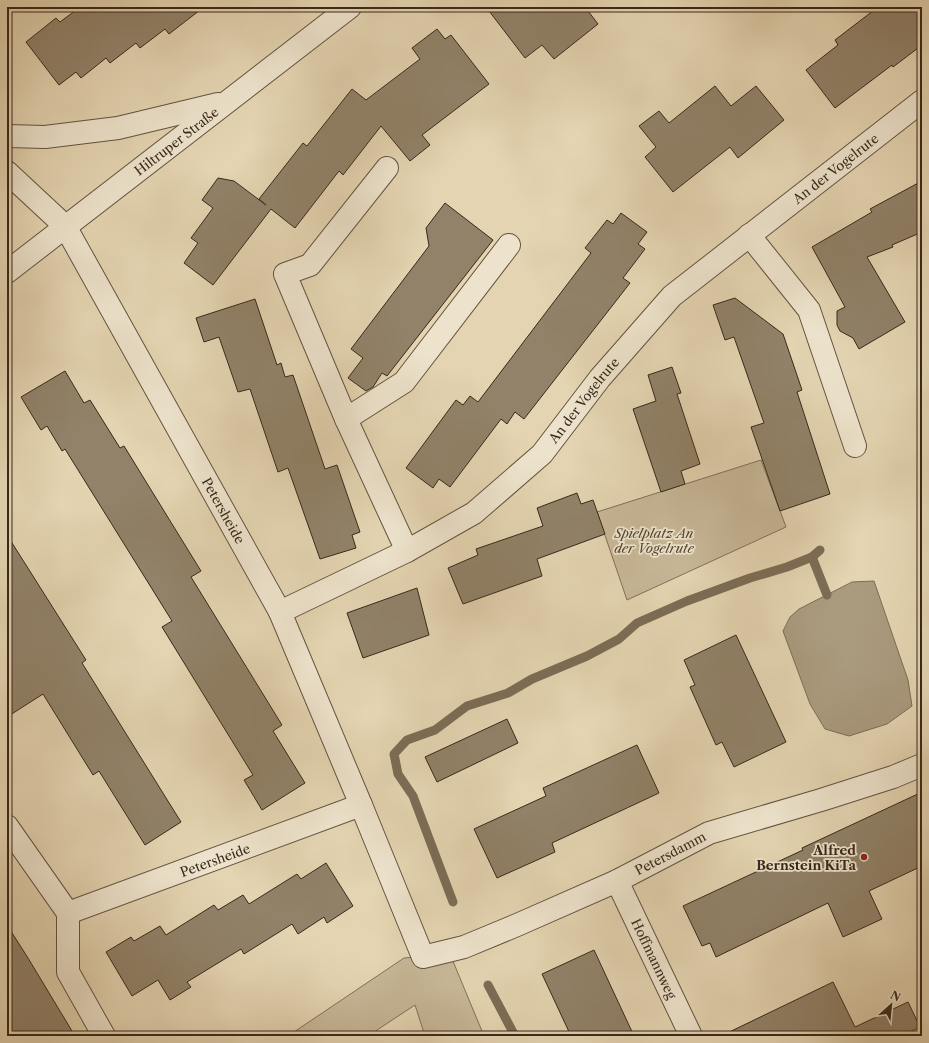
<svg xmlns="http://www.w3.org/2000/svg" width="929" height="1043" font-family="'Libre Caslon Text',serif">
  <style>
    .green { fill: #c7b797; stroke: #807058 }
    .water { fill: #aa9a7e; stroke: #7c6d56 }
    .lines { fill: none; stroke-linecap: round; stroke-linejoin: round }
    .stream { stroke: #7c6d56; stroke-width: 9 }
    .building { fill: #918269; stroke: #38291a }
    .minor-casing { stroke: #635440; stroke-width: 24 }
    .minor { stroke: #ede3cc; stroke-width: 22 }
    .poi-dot { fill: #8f2418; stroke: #ede3cc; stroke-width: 1.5 }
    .labels { text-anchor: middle; stroke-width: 3.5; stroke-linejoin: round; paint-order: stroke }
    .street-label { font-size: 13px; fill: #38291a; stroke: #ede3cc }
    .park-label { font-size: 13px; font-style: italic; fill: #554533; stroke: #ede3cc }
    .poi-label { font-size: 13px; font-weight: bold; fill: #38291a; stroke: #ede3cc; text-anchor: end }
  </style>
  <rect width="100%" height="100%" fill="#e4d4b1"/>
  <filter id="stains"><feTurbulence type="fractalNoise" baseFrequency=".005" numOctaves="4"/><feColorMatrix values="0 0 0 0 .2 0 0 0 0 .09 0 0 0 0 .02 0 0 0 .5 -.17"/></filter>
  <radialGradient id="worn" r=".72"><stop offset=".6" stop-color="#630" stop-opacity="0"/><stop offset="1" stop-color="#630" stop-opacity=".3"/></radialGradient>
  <g class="green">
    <path d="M 761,460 L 786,527 L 627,600 L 597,512 Z"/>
    <path d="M 450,954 L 484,1036 L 425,1036 L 415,1005 L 368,1036 L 288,1036 L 404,958 Z"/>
  </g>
  <path class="water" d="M 874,581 L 908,680 L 912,706 L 887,724 L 849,736 L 825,729 L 810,704 L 783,631 L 790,617 L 799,609 L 852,582 Z"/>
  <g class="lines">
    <g class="stream">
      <path d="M 812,557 L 827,595"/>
      <path d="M 453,902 L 413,796 L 398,774 L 394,754 L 407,740 L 435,730 L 467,706 L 508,693 L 532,679 L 587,656 L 619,639 L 637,623 L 687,601 L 750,578 L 787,567 L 812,557 L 820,550"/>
      <path d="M 488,985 L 515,1036"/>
    </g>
  </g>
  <g class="building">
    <path d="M 80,7 L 204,7 L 169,34 L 165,29 L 140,48 L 136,43 L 110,63 L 106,58 L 81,78 L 76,72 L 59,85 L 26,42 L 56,18 L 60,22 Z"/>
    <path d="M 486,7 L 585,7 L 598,24 L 554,59 L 542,45 L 525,58 Z"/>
    <path d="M 878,7 L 922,7 L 922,45 L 893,67 L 892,65 L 835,108 L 806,70 L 838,45 L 835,40 Z"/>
    <path d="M 437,29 L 445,39 L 451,35 L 489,84 L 422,135 L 430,145 L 410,161 L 381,126 L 343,175 L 339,171 L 295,228 L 271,209 L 213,285 L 184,263 L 198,243 L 191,238 L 213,208 L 202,200 L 218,178 L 234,181 L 266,205 L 259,199 L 303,143 L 307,146 L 352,89 L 366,100 L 420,59 L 412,48 Z"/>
    <path d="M 715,86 L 731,106 L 756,86 L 784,120 L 738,158 L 730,147 L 673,192 L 645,157 L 656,147 L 639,126 L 659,111 L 669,123 Z"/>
    <path d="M 922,181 L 922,232 L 892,245 L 893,247 L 867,257 L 905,322 L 859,349 L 853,338 L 840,331 L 837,325 L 837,311 L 845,307 L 812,247 L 872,212 L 870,209 Z"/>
    <path d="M 445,203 L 493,240 L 387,376 L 382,373 L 373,387 L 366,391 L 348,378 L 363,358 L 351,349 L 429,246 L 426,228 Z"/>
    <path d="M 621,213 L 647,232 L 638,244 L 645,249 L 623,278 L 630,283 L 524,419 L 515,412 L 507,424 L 501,419 L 450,487 L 439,479 L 433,488 L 406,468 L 456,400 L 463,405 L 470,396 L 478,402 L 591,253 L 585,248 L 607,220 L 613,224 Z"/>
    <path d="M 735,298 L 783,334 L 802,390 L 797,392 L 830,494 L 780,511 L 751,427 L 764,423 L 734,337 L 725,340 L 713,305 Z"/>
    <path d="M 255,299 L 277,365 L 281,363 L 285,377 L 293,375 L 325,469 L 337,465 L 360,532 L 352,535 L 356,548 L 320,559 L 288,468 L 278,472 L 250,389 L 238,392 L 219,337 L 204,342 L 196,318 Z"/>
    <path d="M 672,367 L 681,393 L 677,394 L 700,464 L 681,471 L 685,484 L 661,492 L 633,409 L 656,401 L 648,375 Z"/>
    <path d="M 65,371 L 84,403 L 90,400 L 120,448 L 124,446 L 201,571 L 191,577 L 282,725 L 273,731 L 305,783 L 262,810 L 244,780 L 253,775 L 162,627 L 172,621 L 65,449 L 62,451 L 47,426 L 41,430 L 21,397 Z"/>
    <path d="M 577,493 L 581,504 L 593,500 L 605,534 L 537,559 L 542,576 L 463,604 L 448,568 L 478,555 L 476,549 L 543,526 L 537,508 Z"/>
    <path d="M 7,535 L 86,660 L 82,663 L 181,822 L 145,845 L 99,771 L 93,775 L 43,694 L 7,717 Z"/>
    <path d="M 417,588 L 429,635 L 363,658 L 347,613 Z"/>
    <path d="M 736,635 L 786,742 L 734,767 L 722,742 L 716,745 L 690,687 L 695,685 L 684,660 Z"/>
    <path d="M 507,719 L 518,743 L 437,782 L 425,757 Z"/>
    <path d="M 637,745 L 659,793 L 552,843 L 555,852 L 497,878 L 474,829 L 546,796 L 543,788 Z"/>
    <path d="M 922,792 L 922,866 L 869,891 L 882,919 L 843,937 L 828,903 L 716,957 L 710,943 L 702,946 L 683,906 L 803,850 L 802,848 Z"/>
    <path d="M 326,863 L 353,906 L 327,923 L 324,917 L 298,934 L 292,924 L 244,954 L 241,949 L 187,982 L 191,987 L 170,1000 L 158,980 L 132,996 L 106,952 L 131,937 L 134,941 L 160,926 L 166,935 L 214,905 L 218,910 L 243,895 L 249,904 L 297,874 L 301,879 Z"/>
    <path d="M 7,925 L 28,958 L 75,1036 L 7,1036 Z"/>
    <path d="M 594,950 L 634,1036 L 571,1036 L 542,974 Z"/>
    <path d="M 833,982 L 855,1027 L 908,1002 L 920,1027 L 902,1036 L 721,1036 Z"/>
  </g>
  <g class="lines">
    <g class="minor-casing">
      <g id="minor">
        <path d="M 7,136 L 45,137 L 118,128 L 218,104"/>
        <path d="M 387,168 L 310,265 L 285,274 L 346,419 L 407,551"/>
        <path id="s1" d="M 7,172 L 65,226 L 280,612 L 361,805 L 68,913"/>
        <path d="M 749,235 L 809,310 L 855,446"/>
        <path id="s2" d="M 7,272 L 350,7"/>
        <path d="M 346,419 L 404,382 L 509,245"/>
        <path id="s3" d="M 280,612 L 407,551 L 474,513 L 542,454 L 600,378 L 672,296 L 922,101"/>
        <path id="s4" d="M 361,805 L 423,957 L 464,947 L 517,925 L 617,881 L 709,833 L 821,800 L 893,777 L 922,765"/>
        <path d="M 7,826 L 68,913 L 68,972 L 104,1036"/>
        <path id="s5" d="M 617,881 L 691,1036"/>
      </g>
    </g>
    <use href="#minor" class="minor"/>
  </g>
  <circle class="poi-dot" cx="864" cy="857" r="4"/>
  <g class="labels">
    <g class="street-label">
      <text dy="5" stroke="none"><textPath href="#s2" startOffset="214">Hiltruper Straße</textPath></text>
      <text dy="5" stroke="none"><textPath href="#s3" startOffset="720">An der Vogelrute</textPath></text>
      <text dy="5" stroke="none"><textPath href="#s3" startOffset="376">An der Vogelrute</textPath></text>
      <text dy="5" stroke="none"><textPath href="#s1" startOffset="405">Petersheide</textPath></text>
      <text dy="5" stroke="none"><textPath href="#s4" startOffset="433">Petersdamm</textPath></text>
      <text transform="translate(215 860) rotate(-20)" y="5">Petersheide</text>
      <text dy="5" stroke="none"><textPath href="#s5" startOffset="86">Hoffmannweg</textPath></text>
    </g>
    <g class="park-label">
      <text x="654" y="538">Spielplatz An<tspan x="654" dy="15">der Vogelrute</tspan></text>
    </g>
    <g class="poi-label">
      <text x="856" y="855">Alfred<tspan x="856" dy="15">Bernstein KiTa</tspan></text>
    </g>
  </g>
  <rect width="929" height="1043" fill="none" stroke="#e4d4b1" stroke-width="24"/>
  <rect x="8" y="8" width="913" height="1027" fill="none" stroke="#38291a" stroke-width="2"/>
  <rect x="12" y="12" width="905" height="1019" fill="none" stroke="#38291a"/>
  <g transform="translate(891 1005) rotate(27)" stroke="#ede3cc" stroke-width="3" paint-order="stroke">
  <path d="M0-3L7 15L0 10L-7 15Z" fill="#38291a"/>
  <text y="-6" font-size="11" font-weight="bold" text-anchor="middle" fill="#38291a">N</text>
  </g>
  <rect width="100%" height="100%" filter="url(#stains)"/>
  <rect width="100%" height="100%" fill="url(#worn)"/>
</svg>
